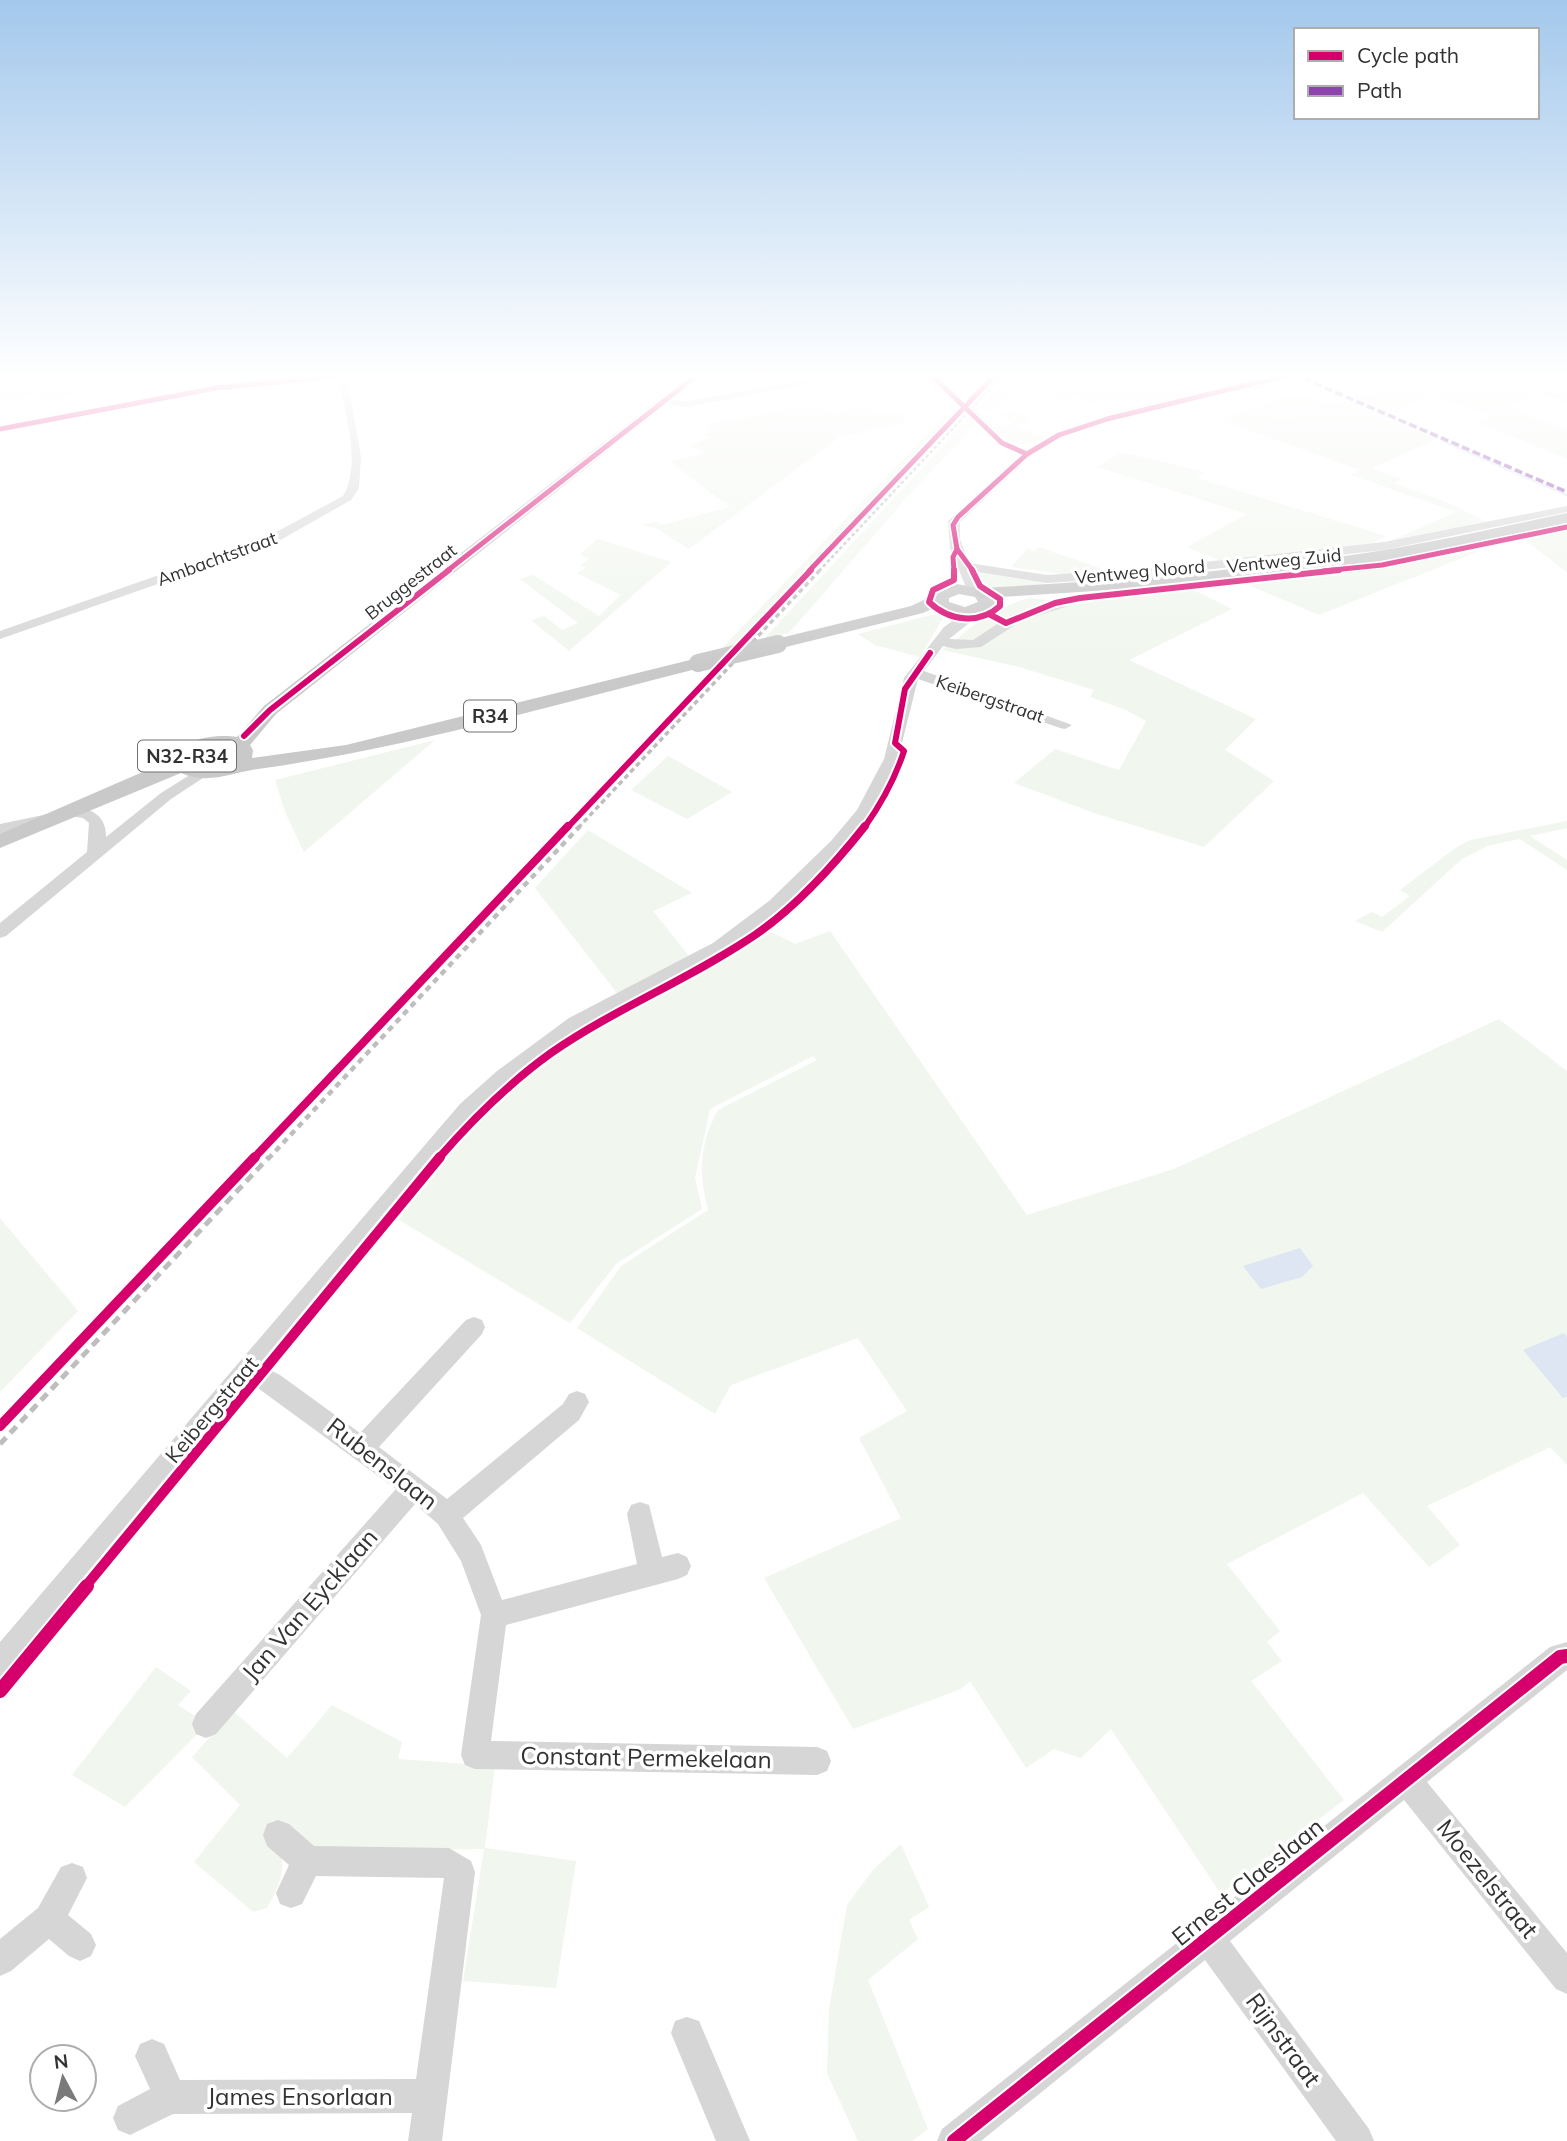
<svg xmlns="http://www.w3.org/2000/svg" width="1567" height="2141" font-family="Mulish,sans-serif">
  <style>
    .green { fill: #f1f6ee }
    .water { fill: #dde6f2 }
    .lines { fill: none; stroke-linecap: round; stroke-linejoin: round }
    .stream { stroke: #dde6f2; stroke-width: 2.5 }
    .minor { fill: #d6d6d6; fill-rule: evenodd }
    .major { fill: #c9c9c9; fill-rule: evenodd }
    .highway { fill: #c4c4c4; fill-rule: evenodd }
    .rail-far3 { stroke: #bebebe; stroke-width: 2.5; stroke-dasharray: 3.5 2.5; stroke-linecap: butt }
    .rail-far2 { stroke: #bebebe; stroke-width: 3.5; stroke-dasharray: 5 3.5; stroke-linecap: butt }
    .rail-far1 { stroke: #bebebe; stroke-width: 4.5; stroke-dasharray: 6 5; stroke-linecap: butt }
    .rail { stroke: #bebebe; stroke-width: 5; stroke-dasharray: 9 6; stroke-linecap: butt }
    .minor-bridge { stroke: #d6d6d6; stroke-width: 10 }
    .major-bridge { stroke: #c9c9c9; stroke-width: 18 }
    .quiet { stroke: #8e44ad; stroke-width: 3.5; stroke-dasharray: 8 3.5; stroke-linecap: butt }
    .cycleway-far4-casing { stroke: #fff; stroke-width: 8 }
    .cycleway-far3-casing { stroke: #fff; stroke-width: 10 }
    .cycleway-far2-casing { stroke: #fff; stroke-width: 12 }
    .cycleway-far1-casing { stroke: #fff; stroke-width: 15 }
    .cycleway-casing { stroke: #fff; stroke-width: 18 }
    .cycleway-far4 { stroke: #d6006c; stroke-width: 5 }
    .cycleway-far3 { stroke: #d6006c; stroke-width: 6 }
    .cycleway-far2 { stroke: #d6006c; stroke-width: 8 }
    .cycleway-far1 { stroke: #d6006c; stroke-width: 10 }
    .cycleway { stroke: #d6006c; stroke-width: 14 }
    .labels { text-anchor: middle; stroke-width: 7; stroke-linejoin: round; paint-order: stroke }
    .far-street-label { font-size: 18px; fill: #323232; stroke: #fff }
    .shield { fill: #fff; stroke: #707070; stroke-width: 2 }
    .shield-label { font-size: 19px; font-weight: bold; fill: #323232 }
    .street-label { font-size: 21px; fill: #323232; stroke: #fff }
    .near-street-label { font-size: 24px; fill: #323232; stroke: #fff }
  </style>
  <rect width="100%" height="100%" fill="#fff"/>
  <g class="green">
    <path d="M 0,373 L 168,373 L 119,383 L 116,378 L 78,384 L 79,394 L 38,402 L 39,396 L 0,400 Z"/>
    <path d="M 1011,373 L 1028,373 L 991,412 L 976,410 Z"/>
    <path d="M 1131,373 L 1181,373 L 1185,383 L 1181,389 L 1194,395 L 1164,403 L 1154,398 L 1134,404 L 1121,396 L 1089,404 L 1075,396 L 1058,401 L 1050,397 Z"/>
    <path d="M 1494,373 L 1567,373 L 1567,401 L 1542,392 L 1509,407 L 1567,430 L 1567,459 L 1476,422 L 1490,415 L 1429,396 L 1389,413 L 1342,393 L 1377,394 L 1373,391 L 1378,389 L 1360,381 L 1375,377 L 1433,395 L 1462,376 L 1483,381 Z"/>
    <path d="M 1304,395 L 1324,404 L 1355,401 L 1440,438 L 1372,468 L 1401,479 L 1394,483 L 1449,503 L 1489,523 L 1386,543 L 1456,512 L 1351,475 L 1360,470 L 1218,419 L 1257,406 L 1279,415 L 1274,419 L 1282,417 L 1294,420 L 1260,406 L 1271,403 L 1270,399 Z"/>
    <path d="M 803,406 L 835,413 L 868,406 L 872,414 L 900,412 L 907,422 L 838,438 L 689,549 L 656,528 L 643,525 L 656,521 L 662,525 L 730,507 L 670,462 L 704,453 L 689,446 L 709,437 L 703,435 L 712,427 L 707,424 Z"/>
    <path d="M 953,407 L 963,409 L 737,647 L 721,649 Z"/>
    <path d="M 1011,409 L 1031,417 L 1026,419 L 1030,421 L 1016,425 L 1045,438 C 1020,449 1011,445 992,427 L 1013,424 L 1000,414 Z"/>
    <path d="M 969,417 L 977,423 L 915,488 L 789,633 L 763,640 Z"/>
    <path d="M 1122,452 L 1204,472 L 1197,478 L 1386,536 L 1372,544 L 1223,562 L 1187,547 L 1247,514 L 1097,467 Z"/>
    <path d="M 1567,530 L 1567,572 L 1525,540 Z"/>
    <path d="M 598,539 L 671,562 L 569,651 L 531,620 L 544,616 L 562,630 L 578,623 L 520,579 L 533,575 L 599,616 L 621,595 L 577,573 L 586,568 L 581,565 L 589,559 L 580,554 Z"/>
    <path d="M 1039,547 L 1114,573 L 1058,577 L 1057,573 L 1011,567 L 1027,549 L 1034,551 Z"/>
    <path d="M 1482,550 L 1319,615 L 1248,585 L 1373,569 Z"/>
    <path d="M 974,570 L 1044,581 L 1048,589 C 1017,591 990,602 974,570 Z"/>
    <path d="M 1192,589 L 1232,609 L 1129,660 L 1256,719 L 1225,750 L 1274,781 L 1204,847 L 1094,813 L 1014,783 L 1055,749 L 1119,770 L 1146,721 L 1126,710 L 1090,697 L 1094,690 L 1019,667 L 942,650 L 948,646 C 987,654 985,633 1016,622 C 1073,600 1131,595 1192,589 Z"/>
    <path d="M 1030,598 L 1054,601 L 1014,614 L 974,641 L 955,642 C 969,624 1009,602 1030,598 Z"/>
    <path d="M 939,613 L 943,618 L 920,657 L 875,645 L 858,634 Z"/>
    <path d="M 435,740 L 304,852 L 285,812 L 275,780 Z"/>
    <path d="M 210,749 L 227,749 L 232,754 C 225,766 211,768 199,764 L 200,754 Z"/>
    <path d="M 668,756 L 732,792 L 687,819 L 631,790 Z"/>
    <path d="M 1567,821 L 1567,828 L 1530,836 L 1567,860 L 1567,870 L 1520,839 L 1487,846 L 1462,859 L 1382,932 L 1355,921 L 1372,912 L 1382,917 L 1410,896 L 1400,890 L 1454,849 L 1470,840 Z"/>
    <path d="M 588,830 L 692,893 L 653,911 L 689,956 L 617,993 L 535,888 Z"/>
    <path d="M 768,930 L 795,944 L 830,931 L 1027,1215 L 1174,1169 L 1499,1019 L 1567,1071 L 1567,1337 L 1563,1333 L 1563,1398 L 1567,1397 L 1567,1465 L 1550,1447 L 1427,1506 L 1460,1545 L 1429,1567 L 1363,1493 L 1227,1564 L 1280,1631 L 1267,1642 L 1282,1661 L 1251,1681 L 1344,1800 L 1221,1894 L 1111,1729 L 1081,1758 L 1054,1749 L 1026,1768 L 970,1681 L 961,1689 L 853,1729 L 764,1578 L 901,1518 L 859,1438 L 907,1411 L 858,1338 L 731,1385 L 715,1414 L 577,1328 L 621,1266 L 708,1210 C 698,1174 700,1142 718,1110 L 817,1060 L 813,1056 L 710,1109 L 695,1178 L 702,1209 L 616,1264 L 570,1323 L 399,1220 L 397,1215 L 400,1209 C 443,1161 484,1110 534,1070 C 605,1014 691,977 768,930 Z"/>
    <path d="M 0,1218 L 78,1311 L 0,1392 Z"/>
    <path d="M 156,1667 L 191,1691 L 178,1705 L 198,1718 L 198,1733 L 125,1807 L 72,1775 Z"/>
    <path d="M 332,1705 L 402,1742 L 398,1759 L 495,1766 L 485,1848 L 576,1861 L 556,1988 L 463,1981 L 484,1849 L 281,1852 C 286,1874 277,1889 267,1908 L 253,1912 L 194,1862 L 240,1805 L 192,1757 L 233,1711 L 287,1758 Z"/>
    <path d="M 901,1844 L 929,1907 L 909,1920 L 918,1939 L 868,1980 L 928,2129 L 912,2141 L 858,2141 L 827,2073 L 829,2009 L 847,1905 L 873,1870 Z"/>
  </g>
  <g class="water">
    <path d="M 1300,1248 L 1313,1266 L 1302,1277 L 1261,1289 L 1243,1266 Z"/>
    <path d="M 1564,1333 L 1567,1337 L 1567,1397 L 1563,1398 L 1523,1350 Z"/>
  </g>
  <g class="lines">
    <g class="stream">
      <path d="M 1542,392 L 1567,401"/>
      <path d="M 1442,441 L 1567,495"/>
    </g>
    <g class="minor">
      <path d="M 340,373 L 369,373 L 347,378 L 361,457 L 359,488 L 351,500 L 275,543 L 0,639 L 0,631 L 267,537 L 343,496 C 362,464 345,413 338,378 L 216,391 L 0,432 L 0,426 L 216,385 Z"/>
      <path d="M 846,373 L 864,373 L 687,407 L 657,403 L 662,400 L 687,401 Z"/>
      <path d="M 925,373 L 934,373 L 967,403 L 967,407 L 959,407 Z"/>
      <path d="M 1286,373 L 1301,373 L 1110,421 L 1063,437 L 1031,456 L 960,522 L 960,539 L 969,563 L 1047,575 L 1150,568 L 1384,542 L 1567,506 L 1567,512 L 1384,550 L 1150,576 L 1047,583 L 972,571 L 979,590 L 973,594 L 967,590 L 950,548 L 948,521 L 1020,455 L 998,445 L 969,416 L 969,412 L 977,412 L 1006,441 L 1026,450 C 1099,407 1203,393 1286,373 Z"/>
      <path d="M 1567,524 L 1567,530 L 1382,569 L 1081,602 L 1021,621 L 981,647 L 956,649 L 943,646 L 924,671 L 1072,725 L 1065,729 L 1060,728 L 918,679 L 898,759 L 872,812 L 843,847 L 781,909 L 725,951 L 583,1028 L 511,1081 L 474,1114 L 264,1367 L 280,1375 L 360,1433 L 466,1320 L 474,1317 L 482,1320 L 485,1327 L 482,1334 L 379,1447 L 447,1499 L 563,1404 L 569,1394 L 577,1391 L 585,1394 L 589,1402 L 579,1420 L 463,1518 L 481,1545 L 502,1600 L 637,1564 L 627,1514 L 631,1505 L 640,1502 L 649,1505 L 662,1557 L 678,1553 L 687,1557 L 691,1566 L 687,1575 L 678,1579 L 506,1625 L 491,1741 L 817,1747 L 827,1751 L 831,1761 L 827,1771 L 817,1775 L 475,1769 L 465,1765 L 461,1755 L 481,1615 L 461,1561 L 438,1524 L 415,1504 L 216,1734 L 206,1738 L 196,1734 L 192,1724 L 196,1714 L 396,1489 L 251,1383 L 10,1673 L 0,1677 L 0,1642 L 460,1104 L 497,1071 L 569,1018 L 713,943 L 769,901 L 831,841 L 857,810 L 884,759 L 904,678 L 944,627 L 972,607 L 982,607 L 982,613 L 949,639 L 973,640 L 1011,615 L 1080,594 L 1382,561 Z"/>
      <path d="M 201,768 L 209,773 L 206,776 L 171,799 L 6,936 L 0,938 L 0,923 L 87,852 L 89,823 L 83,818 L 61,815 L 61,809 C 83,803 107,812 106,837 L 161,793 Z"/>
      <path d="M 48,814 L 54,816 L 54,822 L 0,834 L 0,824 Z"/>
      <path d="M 1567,1642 L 1567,1670 L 1427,1782 L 1567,1953 L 1567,1994 L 1556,1989 L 1404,1800 L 1230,1941 L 1369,2129 L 1374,2141 L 1336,2141 L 1205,1960 L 981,2141 L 937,2141 L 942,2129 L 1550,1647 Z"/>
      <path d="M 278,1820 L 289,1824 L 314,1846 L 449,1848 L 471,1861 L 475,1872 L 442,2141 L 408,2141 L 412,2113 L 173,2114 L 130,2135 L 118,2130 L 113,2118 L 118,2106 L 150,2089 L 135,2056 L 140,2044 L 152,2039 L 164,2044 L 180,2080 L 416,2079 L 444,1878 L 316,1876 L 302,1904 L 291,1908 L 280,1904 L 276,1893 L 289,1865 L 267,1846 L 263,1835 L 267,1824 Z"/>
      <path d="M 72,1863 L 83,1867 L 87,1878 L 68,1915 L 91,1934 L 96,1945 L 91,1956 L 80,1961 L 69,1956 L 49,1939 L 11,1971 L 0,1976 L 0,1939 L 38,1908 L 61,1867 Z"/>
      <path d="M 687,2017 L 699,2021 L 750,2141 L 716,2141 L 671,2033 L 675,2021 Z"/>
    </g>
    <g class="major">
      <path d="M 693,373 L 706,373 L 276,714 L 250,745 L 253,750 L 252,758 L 346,745 L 698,658 L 707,663 L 704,667 C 556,704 409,748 258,769 C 231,773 208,785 181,773 L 0,848 L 0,834 L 138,774 L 177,761 C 181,737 217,734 237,737 L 264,706 ZM 219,747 L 229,747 L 234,751 L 233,757 L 216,767 L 197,766 L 196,759 L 204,751 Z"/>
      <path d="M 957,584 L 987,590 L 995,603 C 980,621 955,619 936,607 L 923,613 L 778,649 L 770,644 L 772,640 L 911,606 ZM 959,594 L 975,597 L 978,602 L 965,607 L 949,602 L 949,598 Z"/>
    </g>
    <path class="highway" d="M 1567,513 L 1567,523 C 1491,540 1414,558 1337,567 C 1219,582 1100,592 981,598 L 972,593 L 981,588 C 1100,582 1219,572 1337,557 C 1414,547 1491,529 1567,513 Z"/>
    <path class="rail-far3" d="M 819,571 L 1005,373"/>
    <path class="rail-far2" d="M 578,828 L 820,570"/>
    <path class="rail-far1" d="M 268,1159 L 580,826"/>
    <path class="rail" d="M 0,1444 L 269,1157"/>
    <path class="minor-bridge" d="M 963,405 L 973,414"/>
    <path class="major-bridge" d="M 698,663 L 778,644"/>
    <path class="quiet" d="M 1293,374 L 1567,492"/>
    <g class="cycleway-far4-casing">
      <g id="cycleway-far4">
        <path d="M 929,373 L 1002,443 L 1027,454"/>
        <path d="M 0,429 L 216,388 L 364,373"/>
        <path d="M 957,549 L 953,525 L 958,517 L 1027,454 L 1059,435 L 1107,419 L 1296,373"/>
        <path d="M 447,571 L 700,373"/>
        <path d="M 809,571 L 997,373"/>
        <path d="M 954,571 L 953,557 L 957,549 L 973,571"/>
        <path d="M 1323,571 L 1382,565 L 1567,527"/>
      </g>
    </g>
    <g class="cycleway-far3-casing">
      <g id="cycleway-far3">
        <path d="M 954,570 L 954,580 L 933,590 L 929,602 C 949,621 979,625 1000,606 L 1000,599 L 980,586 L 972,570"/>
        <path d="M 989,614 L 1006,623 L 1055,603 L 1080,598 L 1339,570"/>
        <path d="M 244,736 L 270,710 L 449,570"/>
        <path d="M 567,828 L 811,570"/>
        <path d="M 864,828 C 881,804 895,779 904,751 L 895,743 L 905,689 L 930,653"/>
      </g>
    </g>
    <g class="cycleway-far2-casing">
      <g id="cycleway-far2">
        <path d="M 253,1159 L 568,826"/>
        <path d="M 438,1159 C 472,1120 509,1083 551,1053 C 616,1008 690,979 755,935 C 796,907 834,865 865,826"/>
      </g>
    </g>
    <g class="cycleway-far1-casing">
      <g id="cycleway-far1">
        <path d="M 0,1426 L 255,1157"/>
        <path d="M 85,1587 L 440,1157"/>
      </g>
    </g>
    <g class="cycleway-casing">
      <g id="cycleway">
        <path d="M 0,1691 L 87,1586"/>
        <path d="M 954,2141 L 1560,1657 L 1567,1656"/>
      </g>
    </g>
    <use href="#cycleway-far4" class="cycleway-far4"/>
    <use href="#cycleway-far3" class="cycleway-far3"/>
    <use href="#cycleway-far2" class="cycleway-far2"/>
    <use href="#cycleway-far1" class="cycleway-far1"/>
    <use href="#cycleway" class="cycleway"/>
  </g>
  <linearGradient id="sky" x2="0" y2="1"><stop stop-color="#a3c8ec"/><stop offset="0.56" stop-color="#fff"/><stop offset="1" stop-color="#fff" stop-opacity="0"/></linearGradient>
  <rect width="1567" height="672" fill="url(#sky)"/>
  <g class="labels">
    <g class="far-street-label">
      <text transform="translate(217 559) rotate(-20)" y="6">Ambachtstraat</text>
      <text transform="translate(1284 561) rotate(-6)" y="6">Ventweg Zuid</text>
      <text transform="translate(1140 572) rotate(-5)" y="6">Ventweg Noord</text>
      <text transform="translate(411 582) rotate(-38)" y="6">Bruggestraat</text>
      <text transform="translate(990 699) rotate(19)" y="6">Keibergstraat</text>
    </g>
    <g class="shield">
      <rect x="464" y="700.5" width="52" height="31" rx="5"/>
      <rect x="138" y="740.5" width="98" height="31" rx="5"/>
    </g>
    <g class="shield-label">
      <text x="490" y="723">R34</text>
      <text x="187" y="763">N32-R34</text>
    </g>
    <g class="street-label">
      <text transform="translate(212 1410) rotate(-50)" y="7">Keibergstraat</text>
    </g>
    <g class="near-street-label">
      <text transform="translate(382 1464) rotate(38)" y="8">Rubenslaan</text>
      <text transform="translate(310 1605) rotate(-49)" y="8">Jan Van Eycklaan</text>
      <text transform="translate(646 1758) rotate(1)" y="8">Constant Permekelaan</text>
      <text transform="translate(1487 1879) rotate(51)" y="8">Moezelstraat</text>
      <text transform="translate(1248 1882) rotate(-39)" y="8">Ernest Claeslaan</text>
      <text transform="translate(1283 2040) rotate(54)" y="8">Rijnstraat</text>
      <text x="300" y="2105">James Ensorlaan</text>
    </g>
  </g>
  <rect x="1294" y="28" width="245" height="91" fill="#ffffff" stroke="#adadad" stroke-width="2"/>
  <rect x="1308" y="51" width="35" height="10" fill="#d6006c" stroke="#adadad" stroke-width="2"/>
  <text x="1357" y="63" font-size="21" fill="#323232">Cycle path</text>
  <rect x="1308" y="86" width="35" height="10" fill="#8e44ad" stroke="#adadad" stroke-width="2"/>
  <text x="1357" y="98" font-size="21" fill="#323232">Path</text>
  <g transform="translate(63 2078) rotate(353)"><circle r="33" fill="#ffffff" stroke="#adadad" stroke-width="2"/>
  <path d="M0-5L12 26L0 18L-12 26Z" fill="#7a7a7a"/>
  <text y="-10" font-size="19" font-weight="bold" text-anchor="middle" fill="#323232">N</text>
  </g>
</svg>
